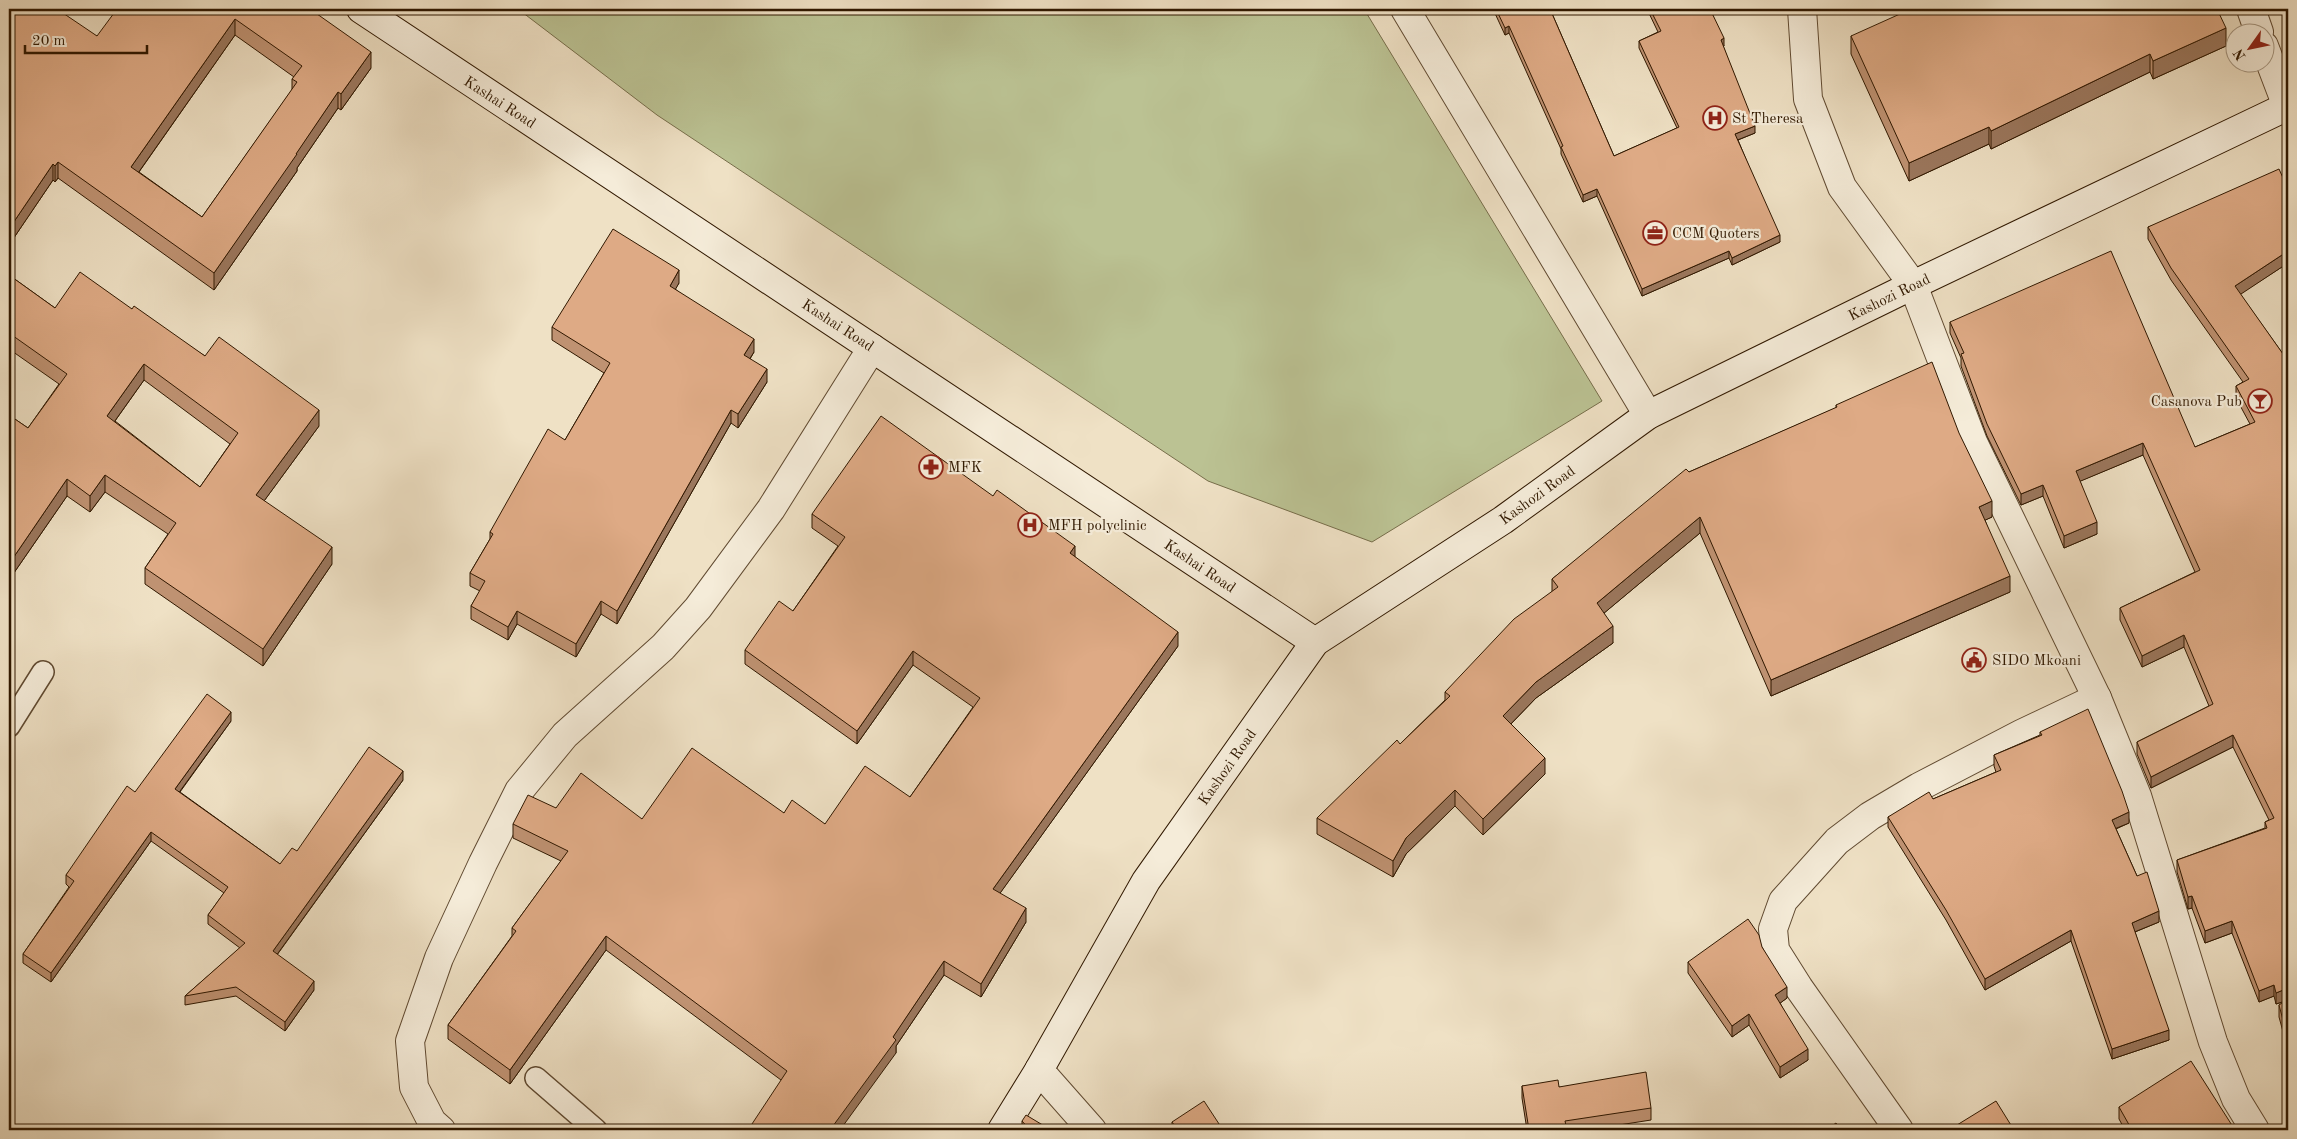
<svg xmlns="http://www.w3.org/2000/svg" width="2297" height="1139" font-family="'Old Standard TT',serif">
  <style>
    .green { fill: #bbc293; stroke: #766d4a }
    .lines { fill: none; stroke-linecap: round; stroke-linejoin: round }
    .lane-casing { stroke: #604a31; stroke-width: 24 }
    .street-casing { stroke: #604a31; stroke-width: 30 }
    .secondary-casing { stroke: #301800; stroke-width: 30 }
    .lane { stroke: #f5ecd9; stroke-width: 21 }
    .street { stroke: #f5ecd9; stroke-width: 28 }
    .secondary { stroke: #f5ecd9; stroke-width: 28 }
    .wall { fill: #bf9272; stroke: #301800; fill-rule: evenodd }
    .shaded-wall { fill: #9b775d; stroke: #301800 }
    .building { fill: #deaa85; stroke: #301800; fill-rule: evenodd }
    .labels { text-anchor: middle; stroke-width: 4.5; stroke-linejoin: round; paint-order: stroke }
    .street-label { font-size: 15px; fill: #301800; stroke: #f5ecd9 }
    .poi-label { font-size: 15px; fill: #301800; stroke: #f5ecd9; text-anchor: start }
  </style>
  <rect width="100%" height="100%" fill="#efe1c5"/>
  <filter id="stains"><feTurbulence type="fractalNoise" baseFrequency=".004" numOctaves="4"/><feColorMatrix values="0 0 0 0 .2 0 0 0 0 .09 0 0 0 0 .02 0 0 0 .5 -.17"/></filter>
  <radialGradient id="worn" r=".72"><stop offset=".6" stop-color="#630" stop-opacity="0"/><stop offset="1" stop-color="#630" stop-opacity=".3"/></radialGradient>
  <path class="green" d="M 518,9 L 1364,9 L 1602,401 L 1372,542 L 1208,481 L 657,115 Z"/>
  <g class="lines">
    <g class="lane-casing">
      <g id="lane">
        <path d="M 9,726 L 43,672"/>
        <path d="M 536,1078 L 596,1130"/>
      </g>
    </g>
    <g class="street-casing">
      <g id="street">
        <path d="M 1405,9 L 1648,415"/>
        <path d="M 1802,9 L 1808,99 L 1842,187 L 1913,285 L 1973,442 L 2097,698 L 2137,796 L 2213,1042 L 2236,1099 L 2255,1130"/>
        <path d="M 2251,9 L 2259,32"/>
        <path d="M 2264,46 L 2288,109"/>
        <path d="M 1039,1070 L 1092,1130"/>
        <path d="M 441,1130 L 432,1122 L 414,1087 L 410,1041 L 439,958 L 483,863 L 519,791 L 565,735 L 663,647 L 698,608 L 771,509 L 872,348"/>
        <path d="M 1899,1130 L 1799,988 L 1775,950 L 1773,929 L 1783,901 L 1837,841 L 1870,816 L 1919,787 L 2021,734 L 2097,698"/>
      </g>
    </g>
    <g class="secondary-casing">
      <g id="secondary">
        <path d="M 361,9 L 1315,642"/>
        <path d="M 1002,1130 L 1039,1070 L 1146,881 L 1315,642 L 1503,520 L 1648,415 L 1913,285 L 2288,106"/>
      </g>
    </g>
    <use href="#lane" class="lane"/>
    <use href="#street" class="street"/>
    <use href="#secondary" class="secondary"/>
  </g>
  <g class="wall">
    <path d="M 9,9 L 97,36 L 310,9 L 371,68 L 341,110 L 338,108 L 297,168 L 297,171 L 214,290 L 58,178 L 55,182 L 53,180 L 9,245 ZM 235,35 L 294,77 L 292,79 L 292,90 L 202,217 L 139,172 Z"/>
    <path d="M 1493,9 L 1550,9 L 1614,156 L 1677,128 L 1639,48 L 1639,41 L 1658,32 L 1647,9 L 1710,9 L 1724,46 L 1723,46 L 1755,133 L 1738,140 L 1780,242 L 1732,265 L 1729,258 L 1642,296 L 1597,196 L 1583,202 L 1561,154 L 1561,149 L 1509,33 L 1505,35 Z"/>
    <path d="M 1851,36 L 2226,46 L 2153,79 L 2150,72 L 1991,149 L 1989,144 L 1909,181 L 1851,54 Z"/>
    <path d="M 2288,189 L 2288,263 L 2240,294 L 2283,354 L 2288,351 L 2288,1050 L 2279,1017 L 2279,1005 L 2286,1001 L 2276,1004 L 2274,996 L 2259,1002 L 2232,933 L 2205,943 L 2192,908 L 2188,909 L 2177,872 L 2177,860 L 2265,828 L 2265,822 L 2269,820 L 2233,747 L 2151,788 L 2137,754 L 2137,742 L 2209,706 L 2184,647 L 2142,667 L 2120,620 L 2120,608 L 2195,572 L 2143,455 L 2080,481 L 2097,534 L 2064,548 L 2043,496 L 2021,505 L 1987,436 L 1961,366 L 1961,358 L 1950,333 L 1950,322 L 2195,447 L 2250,424 L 2236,398 L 2236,386 L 2243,382 L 2171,280 L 2148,239 L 2148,227 Z"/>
    <path d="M 9,275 L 55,308 L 132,309 L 205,356 L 319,426 L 264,501 L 332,564 L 263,666 L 145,584 L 145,568 L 168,534 L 105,492 L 90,512 L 67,496 L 9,580 L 9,415 L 28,428 L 59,384 L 9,349 ZM 144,380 L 230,444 L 200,487 L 115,421 Z"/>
    <path d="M 679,283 L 675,289 L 754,352 L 750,359 L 767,382 L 738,428 L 731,423 L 617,624 L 601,614 L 576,657 L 517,624 L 508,640 L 471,619 L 471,606 L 480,591 L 470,586 L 470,573 L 490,539 L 490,532 L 565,440 L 604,373 L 552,340 L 552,327 Z"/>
    <path d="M 1836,405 L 1992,517 L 1985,520 L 2010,592 L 1771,696 L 1700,533 L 1604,613 L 1613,643 L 1536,698 L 1511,724 L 1545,774 L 1483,835 L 1455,806 L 1406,854 L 1393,877 L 1317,834 L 1317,818 L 1400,744 L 1445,700 L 1445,692 L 1552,592 L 1552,579 L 1689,472 L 1836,408 Z"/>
    <path d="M 812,514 L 1075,557 L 1178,646 L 1000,893 L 1026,922 L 981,997 L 944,975 L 896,1046 L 896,1053 L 781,1080 L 606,950 L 510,1084 L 448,1039 L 448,1025 L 512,936 L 512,928 L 561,861 L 513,838 L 513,824 L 556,808 L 642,819 L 784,813 L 825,824 L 910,797 L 973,707 L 913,665 L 857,744 L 745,664 L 745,650 L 793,611 L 838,546 L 812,528 Z"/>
    <path d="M 231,721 L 180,792 L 280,864 L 297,851 L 403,780 L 277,955 L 314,990 L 285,1031 L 236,996 L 185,1005 L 185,996 L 240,948 L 208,924 L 208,915 L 224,893 L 151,841 L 51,982 L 23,963 L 23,954 L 69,887 L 66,884 L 66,875 L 135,792 Z"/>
    <path d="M 2040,732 L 2129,823 L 2116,829 L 2137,876 L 2159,922 L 2135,932 L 2169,1040 L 2112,1059 L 2071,941 L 1985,990 L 1946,920 L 1888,827 L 1888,817 L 1933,799 L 1996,772 L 1994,766 L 1994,755 L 2040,735 Z"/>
    <path d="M 1762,947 L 1787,998 L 1780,1003 L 1808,1060 L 1780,1078 L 1749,1025 L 1732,1037 L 1688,973 L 1688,962 Z"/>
    <path d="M 1522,1086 L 1559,1087 L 1651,1108 L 1651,1120 L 1587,1130 L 1527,1130 L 1522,1098 Z"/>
    <path d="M 2119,1107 L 2235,1130 L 2125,1130 L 2119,1119 Z"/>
    <path d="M 1022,1121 L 1051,1130 L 1024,1130 L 1022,1128 Z"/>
    <path d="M 1172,1122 L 1223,1130 L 1173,1130 L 1172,1128 Z"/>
    <path d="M 1957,1125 L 2014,1130 L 1957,1130 Z"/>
  </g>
  <g class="shaded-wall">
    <path d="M 235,19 L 235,35 L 131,183 L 131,167 Z"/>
    <path d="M 1509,26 L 1509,33 L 1505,35 L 1505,28 Z"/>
    <path d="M 2226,28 L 2226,46 L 2153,79 L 2153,61 Z"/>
    <path d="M 1724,38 L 1724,46 L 1721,47 L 1721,40 Z"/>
    <path d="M 371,52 L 371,68 L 341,110 L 341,94 Z"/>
    <path d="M 2150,54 L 2150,72 L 1991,149 L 1991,131 Z"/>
    <path d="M 338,92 L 338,108 L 297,168 L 297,171 L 214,290 L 214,273 Z"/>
    <path d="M 1755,126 L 1755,133 L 1735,141 L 1735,134 Z"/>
    <path d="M 1989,127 L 1989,144 L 1909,181 L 1909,163 Z"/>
    <path d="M 58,162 L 58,178 L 55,182 L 55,166 Z"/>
    <path d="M 53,164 L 53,180 L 9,245 L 9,229 Z"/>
    <path d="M 1597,189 L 1597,196 L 1583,202 L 1583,195 Z"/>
    <path d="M 1780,235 L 1780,242 L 1732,265 L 1732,258 Z"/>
    <path d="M 1729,251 L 1729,258 L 1642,296 L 1642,289 Z"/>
    <path d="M 2288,251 L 2288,263 L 2235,298 L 2235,286 Z"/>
    <path d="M 679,270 L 679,283 L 670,299 L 670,286 Z"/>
    <path d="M 754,339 L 754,352 L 744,368 L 744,355 Z"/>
    <path d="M 144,364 L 144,380 L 107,432 L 107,416 Z"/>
    <path d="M 767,369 L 767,382 L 738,428 L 738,414 Z"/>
    <path d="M 319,410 L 319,426 L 256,512 L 256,495 Z"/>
    <path d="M 731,410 L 731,423 L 617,624 L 617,611 Z"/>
    <path d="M 2143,443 L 2143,455 L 2076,483 L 2076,471 Z"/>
    <path d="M 105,475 L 105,492 L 90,512 L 90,496 Z"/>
    <path d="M 67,479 L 67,496 L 9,580 L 9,564 Z"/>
    <path d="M 2043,485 L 2043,496 L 2021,505 L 2021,494 Z"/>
    <path d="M 1992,501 L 1992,517 L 1979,523 L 1979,507 Z"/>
    <path d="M 1700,517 L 1700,533 L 1597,619 L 1597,603 Z"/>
    <path d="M 2097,522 L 2097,534 L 2064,548 L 2064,536 Z"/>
    <path d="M 1075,546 L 1075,559 L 1070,553 Z"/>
    <path d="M 332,547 L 332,564 L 263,666 L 263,649 Z"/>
    <path d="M 2010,576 L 2010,592 L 1771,696 L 1771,680 Z"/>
    <path d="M 601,601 L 601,614 L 576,657 L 576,644 Z"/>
    <path d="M 517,611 L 517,624 L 508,640 L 508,627 Z"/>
    <path d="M 1613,626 L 1613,643 L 1536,698 L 1503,732 L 1503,716 L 1536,682 Z"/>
    <path d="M 1178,632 L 1178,646 L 993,903 L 993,889 Z"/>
    <path d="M 2184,635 L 2184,647 L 2142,667 L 2142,656 Z"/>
    <path d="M 913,651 L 913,665 L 857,744 L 857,731 Z"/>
    <path d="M 231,712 L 231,721 L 175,798 L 175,789 Z"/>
    <path d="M 2233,735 L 2233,747 L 2151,788 L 2151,777 Z"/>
    <path d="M 1545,758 L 1545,774 L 1483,835 L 1483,819 Z"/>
    <path d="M 403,771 L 403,780 L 273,960 L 273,951 Z"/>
    <path d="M 1455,790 L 1455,806 L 1406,854 L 1393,877 L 1393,861 L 1406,838 Z"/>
    <path d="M 2129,812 L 2129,823 L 2112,830 L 2112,820 Z"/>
    <path d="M 151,832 L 151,841 L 51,982 L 51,973 Z"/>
    <path d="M 2192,896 L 2192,908 L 2188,909 L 2188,897 Z"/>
    <path d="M 1026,908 L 1026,922 L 981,997 L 981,984 Z"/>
    <path d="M 2159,911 L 2159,922 L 2132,933 L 2132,923 Z"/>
    <path d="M 2232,921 L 2232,933 L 2205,943 L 2205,931 Z"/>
    <path d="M 2071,930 L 2071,941 L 1985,990 L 1985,979 Z"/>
    <path d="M 606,936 L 606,950 L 510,1084 L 510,1070 Z"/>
    <path d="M 944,961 L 944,975 L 896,1046 L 896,1053 L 840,1130 L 830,1130 Z"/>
    <path d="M 314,981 L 314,990 L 285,1031 L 285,1022 Z"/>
    <path d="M 2274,985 L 2274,996 L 2259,1002 L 2259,991 Z"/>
    <path d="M 1787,987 L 1787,998 L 1775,1007 L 1775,995 Z"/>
    <path d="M 2288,988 L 2288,1000 L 2276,1004 L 2276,993 Z"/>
    <path d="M 1749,1014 L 1749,1025 L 1732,1037 L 1732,1026 Z"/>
    <path d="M 2169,1030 L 2169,1040 L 2112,1059 L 2112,1049 Z"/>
    <path d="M 1808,1049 L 1808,1060 L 1780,1078 L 1780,1067 Z"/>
  </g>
  <g class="building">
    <path d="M 9,9 L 57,9 L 97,36 L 117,9 L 310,9 L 371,52 L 341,94 L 338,92 L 296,154 L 297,154 L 214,273 L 58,162 L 55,166 L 53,164 L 9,229 ZM 235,19 L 302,66 L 292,79 L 297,82 L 202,217 L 131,167 Z"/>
    <path d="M 1496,9 L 1550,9 L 1614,156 L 1679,127 L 1639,41 L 1661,31 L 1650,9 L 1710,9 L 1724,38 L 1721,40 L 1755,126 L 1735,134 L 1780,235 L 1732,258 L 1729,251 L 1642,289 L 1597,189 L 1583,195 L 1561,147 L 1563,146 L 1509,26 L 1505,28 Z"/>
    <path d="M 1911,9 L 2217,9 L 2226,28 L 2153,61 L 2150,54 L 1991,131 L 1989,127 L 1909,163 L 1851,36 Z"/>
    <path d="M 2279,169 L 2288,189 L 2288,251 L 2235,286 L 2283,354 L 2288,351 L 2288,988 L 2276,993 L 2274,985 L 2259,991 L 2232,921 L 2205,931 L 2192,896 L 2188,897 L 2177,860 L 2267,828 L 2265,822 L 2274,818 L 2233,735 L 2151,777 L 2137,742 L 2213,704 L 2184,635 L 2142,656 L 2120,608 L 2200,570 L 2143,443 L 2076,471 L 2097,522 L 2064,536 L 2043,485 L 2021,494 L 1987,424 L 1961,354 L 1964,353 L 1950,322 L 2111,251 L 2195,447 L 2255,422 L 2236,386 L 2249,379 L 2171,268 L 2148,227 Z"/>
    <path d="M 613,229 L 679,270 L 670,286 L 754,339 L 744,355 L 767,369 L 738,414 L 731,410 L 617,611 L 601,601 L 576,644 L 517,611 L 508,627 L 471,606 L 485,581 L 470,573 L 493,534 L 490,532 L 548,429 L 565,440 L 610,363 L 552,327 Z"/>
    <path d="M 80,272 L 132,309 L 134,306 L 205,356 L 219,337 L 319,410 L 256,495 L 332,547 L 263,649 L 145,568 L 176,523 L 105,475 L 90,496 L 67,479 L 9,564 L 9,415 L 28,428 L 67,374 L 9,333 L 9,275 L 55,308 ZM 144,364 L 238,433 L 200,487 L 107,416 Z"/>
    <path d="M 1932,362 L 1959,433 L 1992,501 L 1979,507 L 2010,576 L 1771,680 L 1700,517 L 1597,603 L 1613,626 L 1536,682 L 1503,716 L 1545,758 L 1483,819 L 1455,790 L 1406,838 L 1393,861 L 1317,818 L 1397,740 L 1400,744 L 1450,696 L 1445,692 L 1514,619 L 1558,587 L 1552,579 L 1686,469 L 1689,472 L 1837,407 L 1836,405 Z"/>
    <path d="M 881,416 L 993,496 L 997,490 L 1075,546 L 1070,553 L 1178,632 L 993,889 L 1026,908 L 981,984 L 944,961 L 893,1037 L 896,1040 L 830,1130 L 748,1130 L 787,1071 L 606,936 L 510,1070 L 448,1025 L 516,931 L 512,928 L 568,851 L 513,824 L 528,795 L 556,808 L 581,773 L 642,819 L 692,748 L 784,813 L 792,800 L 825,824 L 865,766 L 910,797 L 980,698 L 913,651 L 857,731 L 745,650 L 779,601 L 793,611 L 845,537 L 812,514 Z"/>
    <path d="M 207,694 L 231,712 L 175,789 L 280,864 L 292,848 L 297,851 L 369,747 L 403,771 L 273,951 L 314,981 L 285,1022 L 236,987 L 185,996 L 245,943 L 208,915 L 228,887 L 151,832 L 51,973 L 23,954 L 74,881 L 66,875 L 127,786 L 135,792 Z"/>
    <path d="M 2088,709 L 2122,791 L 2129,812 L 2112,820 L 2137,876 L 2147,872 L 2159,911 L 2132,923 L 2169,1030 L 2112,1049 L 2071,930 L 1985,979 L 1946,910 L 1888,817 L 1929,792 L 1933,799 L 2001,770 L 1994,755 L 2042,735 L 2040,732 Z"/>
    <path d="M 1748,919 L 1759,935 L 1762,947 L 1787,987 L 1775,995 L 1808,1049 L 1780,1067 L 1749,1014 L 1732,1026 L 1688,962 Z"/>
    <path d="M 2288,999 L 2288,1039 L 2279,1005 Z"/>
    <path d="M 2191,1061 L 2235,1130 L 2132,1130 L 2119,1107 Z"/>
    <path d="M 1646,1072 L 1651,1108 L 1565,1121 L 1567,1130 L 1529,1130 L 1522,1086 L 1558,1080 L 1559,1087 Z"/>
    <path d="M 1204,1101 L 1223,1130 L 1178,1130 L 1172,1122 Z"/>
    <path d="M 1996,1101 L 2014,1130 L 1960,1130 L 1957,1125 Z"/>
    <path d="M 1026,1115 L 1051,1130 L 1030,1130 L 1022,1121 Z"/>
    <path d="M 1836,1123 L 1841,1130 L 1826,1130 Z"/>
  </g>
  <defs>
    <g id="hospital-ring" transform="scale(1.25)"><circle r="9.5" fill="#f5ecd9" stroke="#8f2418" stroke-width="1.5"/><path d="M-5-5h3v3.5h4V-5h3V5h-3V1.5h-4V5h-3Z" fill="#8f2418"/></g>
    <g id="office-ring" transform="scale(1.25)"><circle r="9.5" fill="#f5ecd9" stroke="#8f2418" stroke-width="1.5"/><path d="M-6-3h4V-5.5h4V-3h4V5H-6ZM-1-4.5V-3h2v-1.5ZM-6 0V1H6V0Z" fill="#8f2418"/></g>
    <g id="bar-ring" transform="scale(1.25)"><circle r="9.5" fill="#f5ecd9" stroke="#8f2418" stroke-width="1.5"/><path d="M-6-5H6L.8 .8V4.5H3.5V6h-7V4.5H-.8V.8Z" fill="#8f2418"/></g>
    <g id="pharmacy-ring" transform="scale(1.25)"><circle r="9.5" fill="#f5ecd9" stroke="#8f2418" stroke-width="1.5"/><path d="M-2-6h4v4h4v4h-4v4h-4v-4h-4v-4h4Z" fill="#8f2418"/></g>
    <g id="civic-ring" transform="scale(1.25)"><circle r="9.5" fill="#f5ecd9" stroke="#8f2418" stroke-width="1.5"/><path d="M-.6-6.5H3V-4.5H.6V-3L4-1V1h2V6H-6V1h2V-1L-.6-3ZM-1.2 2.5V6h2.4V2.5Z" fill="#8f2418"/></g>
  </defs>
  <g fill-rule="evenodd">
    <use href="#hospital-ring" x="1715" y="118"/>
    <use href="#office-ring" x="1655" y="233"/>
    <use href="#bar-ring" x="2260" y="401"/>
    <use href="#pharmacy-ring" x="931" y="467"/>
    <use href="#hospital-ring" x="1030" y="525"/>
    <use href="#civic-ring" x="1974" y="660"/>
  </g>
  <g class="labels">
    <g class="street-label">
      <text transform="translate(500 102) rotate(33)" y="5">Kashai Road</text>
      <text transform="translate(1889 297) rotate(-26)" y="5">Kashozi Road</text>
      <text transform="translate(838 325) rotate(33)" y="5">Kashai Road</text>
      <text transform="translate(1537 495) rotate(-36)" y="5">Kashozi Road</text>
      <text transform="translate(1200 566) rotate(34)" y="5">Kashai Road</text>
      <text transform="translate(1227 767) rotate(-55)" y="5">Kashozi Road</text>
    </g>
    <g class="poi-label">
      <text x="1732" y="123">St Theresa</text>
      <text x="1672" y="238">CCM Quoters</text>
      <text x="2242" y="406" text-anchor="end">Casanova Pub</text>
      <text x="948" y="472">MFK</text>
      <text x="1048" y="530">MFH polyclinic</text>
      <text x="1992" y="665">SIDO Mkoani</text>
    </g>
  </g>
  <rect width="2297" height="1139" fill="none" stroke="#efe1c5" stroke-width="30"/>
  <rect x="10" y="10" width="2277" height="1119" fill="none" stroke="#301800" stroke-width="2.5"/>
  <rect x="15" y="15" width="2267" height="1109" fill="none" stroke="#301800"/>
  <g transform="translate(2250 48) rotate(237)"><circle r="24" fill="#f5ecd9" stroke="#a69782"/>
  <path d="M0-4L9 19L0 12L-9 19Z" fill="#8f2418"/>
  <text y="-8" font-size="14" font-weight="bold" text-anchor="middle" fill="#301800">N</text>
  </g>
  <path d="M25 45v8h122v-8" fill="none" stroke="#301800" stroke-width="2.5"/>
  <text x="32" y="45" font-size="15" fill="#301800" stroke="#f5ecd9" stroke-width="4" paint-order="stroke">20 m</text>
  <rect width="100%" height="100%" filter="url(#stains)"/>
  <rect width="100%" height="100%" fill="url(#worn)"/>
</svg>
